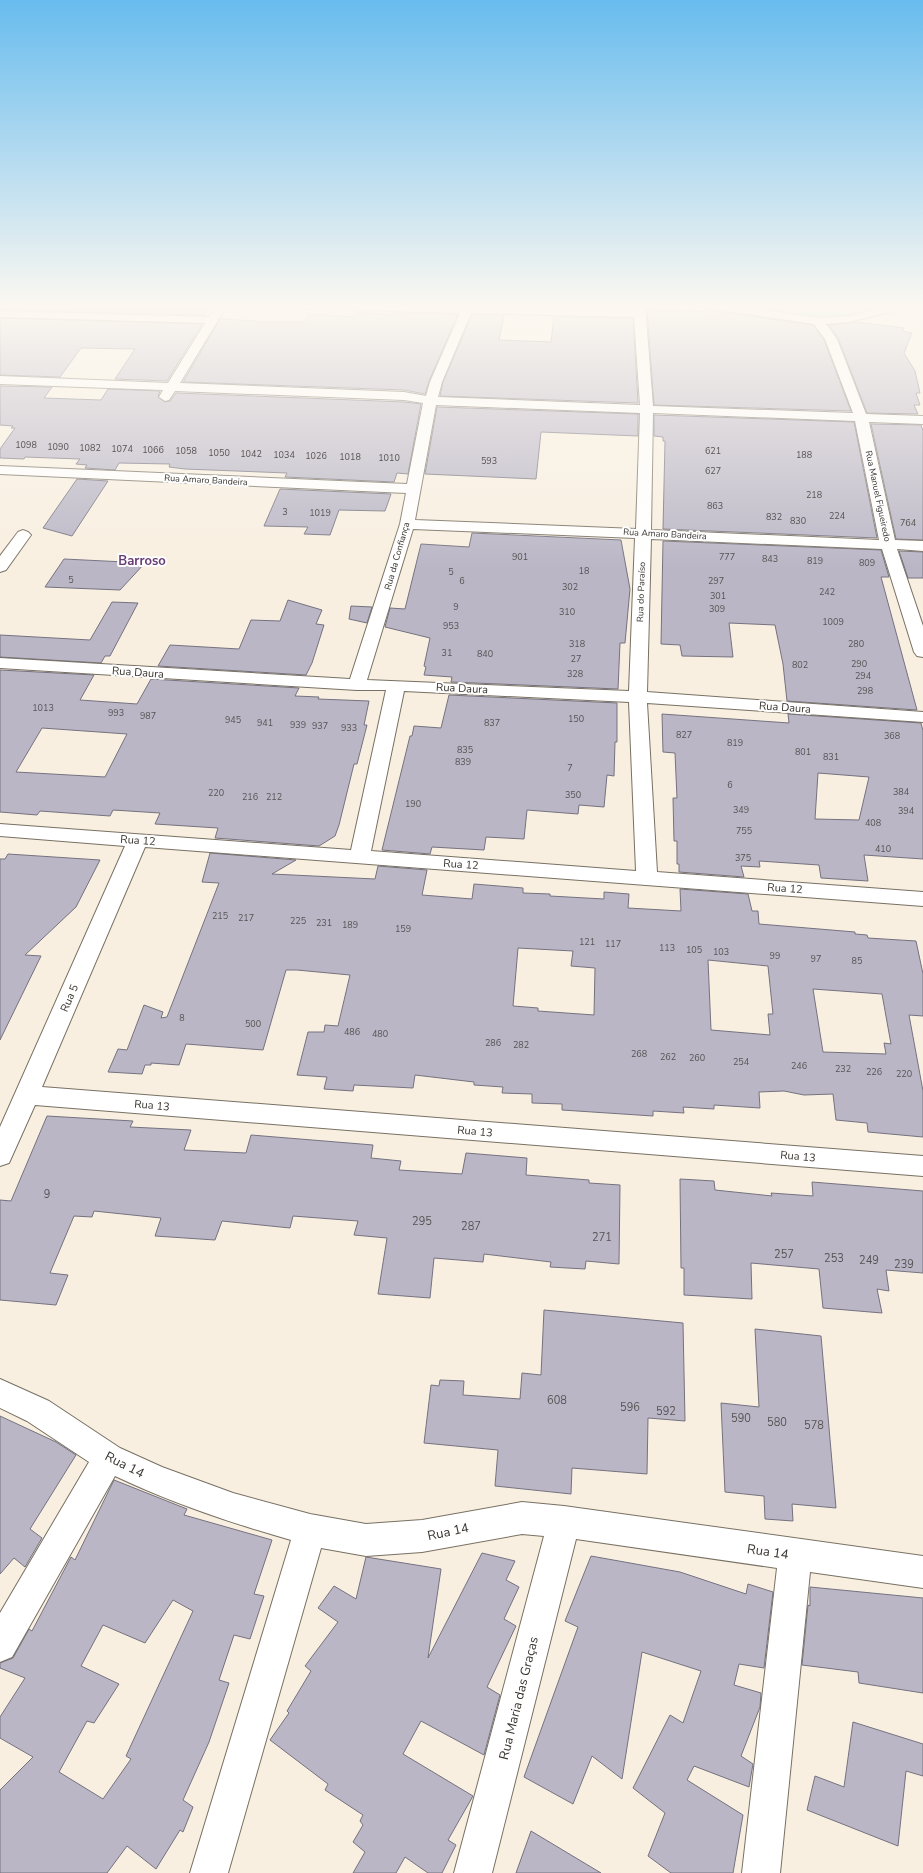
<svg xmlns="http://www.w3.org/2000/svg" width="923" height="1873" font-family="'Nunito Sans',sans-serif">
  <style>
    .green { fill: #7be1b5 }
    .building { fill: #bab6c6; stroke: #757280; fill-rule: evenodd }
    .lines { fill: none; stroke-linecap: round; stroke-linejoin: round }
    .street-casing { stroke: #787063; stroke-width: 2 }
    .street { fill: #fff; fill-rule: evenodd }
    .labels { text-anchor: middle; stroke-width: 4; stroke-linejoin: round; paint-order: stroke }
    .number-label { font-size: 9px; fill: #585454 }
    .far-street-label { font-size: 9px; fill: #38342e; stroke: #fefefe }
    .street-label { font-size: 11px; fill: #38342e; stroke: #fefefe }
    .near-number-label { font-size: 11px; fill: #585454 }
    .far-district-label { font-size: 13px; font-weight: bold; fill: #673d74; stroke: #fefefe }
    .near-street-label { font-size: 13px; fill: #38342e; stroke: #fefefe }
  </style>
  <rect width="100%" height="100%" fill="#f8efe0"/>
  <path class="green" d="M 724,305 L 890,305 L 845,317 L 819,317 Z"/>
  <g class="building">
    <path d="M 0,305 L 210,305 L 204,315 L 0,310 Z"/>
    <path d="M 556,305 L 628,305 L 628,308 L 556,306 Z"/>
    <path d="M 647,310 L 720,312 L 813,325 L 824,340 L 851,411 L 654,405 Z"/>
    <path d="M 357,312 L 391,315 L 392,313 L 458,314 L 429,381 L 425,394 L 404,390 L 183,382 L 220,319 L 257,321 L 256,322 L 304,322 L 309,314 L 354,317 Z"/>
    <path d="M 472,315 L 504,315 L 499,340 L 551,342 L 554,317 L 633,318 L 638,403 L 440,396 L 443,382 Z"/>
    <path d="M 0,318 L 202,324 L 167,381 L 115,379 L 135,349 L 81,348 L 60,377 L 0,375 Z"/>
    <path d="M 856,322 L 904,328 L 902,331 L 912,333 L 904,353 L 915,371 L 920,393 L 916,393 L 920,405 L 914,405 L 918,414 L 867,413 L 838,338 L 829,325 Z"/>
    <path d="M 0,386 L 52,387 L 44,398 L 101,400 L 108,389 L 160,391 L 158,397 L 165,402 L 170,401 L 176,393 L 404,402 L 421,404 L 408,474 L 397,473 L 394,482 L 285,477 L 287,473 L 185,469 L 169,467 L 170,464 L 119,463 L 115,470 L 85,468 L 87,465 L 76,464 L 80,459 L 25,457 L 24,459 L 0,458 L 0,449 L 15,428 L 11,428 L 13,426 L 0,425 Z"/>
    <path d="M 437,407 L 638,414 L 638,436 L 541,432 L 536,479 L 425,474 Z"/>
    <path d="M 654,415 L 854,422 L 877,538 L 663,529 L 665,441 L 663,441 L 663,437 L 654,436 Z"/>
    <path d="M 871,424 L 921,425 L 923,431 L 923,540 L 896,539 Z"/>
    <path d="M 77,479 L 108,481 L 72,536 L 43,528 Z"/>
    <path d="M 280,489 L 391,494 L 385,511 L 339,510 L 330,535 L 304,534 L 308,527 L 264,526 Z"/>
    <path d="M 472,533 L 621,540 L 630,589 L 625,643 L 620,643 L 618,689 L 451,682 L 452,677 L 424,675 L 426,667 L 424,666 L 430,638 L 385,627 L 390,608 L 405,609 L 421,544 L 469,547 Z"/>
    <path d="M 663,541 L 881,550 L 889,577 L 881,577 L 917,710 L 787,701 L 783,664 L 775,625 L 729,623 L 733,657 L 682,656 L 680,645 L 661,644 Z"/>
    <path d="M 899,551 L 923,552 L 923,578 L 908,578 Z"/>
    <path d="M 64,559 L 145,563 L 120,590 L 45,587 Z"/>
    <path d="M 288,600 L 322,610 L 316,624 L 324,625 L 312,663 L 306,675 L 158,666 L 170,645 L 239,649 L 251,620 L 280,621 Z"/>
    <path d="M 112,602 L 138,603 L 110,656 L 105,656 L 101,663 L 0,657 L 0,635 L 90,640 Z"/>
    <path d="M 351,606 L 372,607 L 367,623 L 349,619 Z"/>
    <path d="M 0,670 L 94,675 L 80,700 L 137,704 L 151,679 L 299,688 L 295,696 L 319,697 L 318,699 L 369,701 L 364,725 L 367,725 L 357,764 L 354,764 L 339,825 L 335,836 L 319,846 L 215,838 L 218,828 L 155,824 L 160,813 L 113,810 L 110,816 L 40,811 L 37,815 L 0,812 ZM 42,728 L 127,734 L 105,777 L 16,772 Z"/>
    <path d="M 449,695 L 617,703 L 617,742 L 615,742 L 614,776 L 607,775 L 604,807 L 579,805 L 578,814 L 527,810 L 524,839 L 486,837 L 484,850 L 432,847 L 430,854 L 382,850 L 410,736 L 412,736 L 414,726 L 441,728 Z"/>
    <path d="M 662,714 L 789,723 L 788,714 L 921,723 L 923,731 L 923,859 L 864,855 L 868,881 L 821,878 L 819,865 L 759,861 L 760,867 L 741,866 L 744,877 L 679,872 L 679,864 L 677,864 L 677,841 L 674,841 L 673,798 L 677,798 L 675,753 L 663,752 ZM 818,773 L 869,777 L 859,820 L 815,819 Z"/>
    <path d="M 210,853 L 296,860 L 272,874 L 375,879 L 378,866 L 427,870 L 422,895 L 472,899 L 474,884 L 523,888 L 523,893 L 550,894 L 550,896 L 604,899 L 604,892 L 629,894 L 628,908 L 681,911 L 680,889 L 748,894 L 752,911 L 758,911 L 759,924 L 855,932 L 855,934 L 867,935 L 868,938 L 916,941 L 923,974 L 923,1016 L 909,1015 L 923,1091 L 923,1137 L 868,1132 L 867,1123 L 836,1120 L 833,1094 L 804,1095 L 784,1091 L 759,1092 L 760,1108 L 714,1105 L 714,1109 L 683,1107 L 684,1113 L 653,1111 L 653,1116 L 562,1110 L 562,1104 L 532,1103 L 532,1094 L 502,1093 L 503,1087 L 474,1085 L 474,1082 L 415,1075 L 413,1088 L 354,1085 L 353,1091 L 324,1089 L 327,1077 L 297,1075 L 308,1032 L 324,1032 L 325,1025 L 338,1026 L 350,975 L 297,970 L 286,970 L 263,1050 L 186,1044 L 179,1065 L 151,1063 L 151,1065 L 145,1065 L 142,1074 L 108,1072 L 118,1049 L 127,1050 L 144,1005 L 163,1012 L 161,1018 L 167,1017 L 219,883 L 202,882 ZM 518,948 L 573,951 L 571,966 L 595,968 L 594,1015 L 538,1011 L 538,1008 L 513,1006 ZM 708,960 L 768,966 L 773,1014 L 768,1014 L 770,1035 L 711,1030 ZM 813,989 L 882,994 L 891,1044 L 884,1043 L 886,1054 L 823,1052 Z"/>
    <path d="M 8,854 L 100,860 L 76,907 L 25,955 L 41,956 L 0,1040 L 0,859 L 5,859 Z"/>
    <path d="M 47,1116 L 133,1121 L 130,1127 L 191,1130 L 184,1150 L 246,1153 L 251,1135 L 373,1145 L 371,1158 L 401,1161 L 399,1170 L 462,1174 L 466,1153 L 527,1158 L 526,1175 L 589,1180 L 589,1183 L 620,1185 L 619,1264 L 586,1261 L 585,1269 L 550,1267 L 551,1262 L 484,1254 L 483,1262 L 434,1258 L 430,1298 L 378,1294 L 387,1238 L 354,1235 L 358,1221 L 293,1216 L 290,1228 L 222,1221 L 215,1240 L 155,1236 L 161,1218 L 94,1211 L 92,1217 L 74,1216 L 50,1273 L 68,1275 L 56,1305 L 0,1300 L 0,1200 L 11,1201 Z"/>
    <path d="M 680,1179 L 714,1181 L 715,1190 L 772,1196 L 771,1193 L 813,1196 L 812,1182 L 923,1191 L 923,1273 L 886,1270 L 889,1291 L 877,1289 L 882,1313 L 823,1308 L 819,1269 L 751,1263 L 752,1299 L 684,1295 L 684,1268 L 681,1268 Z"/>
    <path d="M 544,1310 L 683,1323 L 685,1421 L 648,1418 L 647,1474 L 572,1468 L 571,1494 L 495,1486 L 498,1450 L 424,1443 L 431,1385 L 439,1386 L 440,1380 L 464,1381 L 463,1395 L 520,1399 L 522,1373 L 541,1375 Z"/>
    <path d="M 755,1329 L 821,1336 L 836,1508 L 792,1504 L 793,1521 L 765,1519 L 764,1496 L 725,1492 L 721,1403 L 759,1407 Z"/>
    <path d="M 0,1416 L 56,1442 L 76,1455 L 30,1529 L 42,1538 L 25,1567 L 14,1558 L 0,1574 Z"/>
    <path d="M 114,1480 L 187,1509 L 184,1515 L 272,1540 L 254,1594 L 264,1596 L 250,1639 L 234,1635 L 219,1680 L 229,1683 L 209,1742 L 183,1800 L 193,1807 L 183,1832 L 180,1830 L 156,1869 L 127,1846 L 107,1873 L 0,1873 L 0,1790 L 33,1757 L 0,1738 L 0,1717 L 25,1678 L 0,1668 L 0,1663 L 13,1658 L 29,1629 L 32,1631 L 71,1557 L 75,1560 ZM 173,1600 L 193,1611 L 126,1756 L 131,1759 L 103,1799 L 59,1772 L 87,1721 L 94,1723 L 119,1684 L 81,1666 L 103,1625 L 145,1643 Z"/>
    <path d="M 482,1553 L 515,1561 L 506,1580 L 519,1587 L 504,1619 L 516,1626 L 487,1687 L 500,1695 L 484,1755 L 421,1721 L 403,1754 L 473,1796 L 448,1840 L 456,1845 L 442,1873 L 428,1873 L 405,1857 L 396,1873 L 353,1873 L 365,1852 L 353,1842 L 363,1825 L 360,1821 L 363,1815 L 325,1790 L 328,1784 L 270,1740 L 289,1713 L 287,1711 L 311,1671 L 305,1666 L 338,1622 L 318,1608 L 334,1586 L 356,1599 L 366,1557 L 441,1569 L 428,1658 Z"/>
    <path d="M 591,1556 L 680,1572 L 746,1594 L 748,1584 L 773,1592 L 764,1668 L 739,1664 L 734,1685 L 761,1693 L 760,1707 L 741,1756 L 753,1764 L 749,1787 L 694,1766 L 687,1780 L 743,1815 L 733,1873 L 671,1873 L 648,1856 L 665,1813 L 633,1788 L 670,1715 L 683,1723 L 701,1671 L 642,1652 L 622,1779 L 592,1756 L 573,1804 L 524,1777 L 578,1627 L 565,1621 Z"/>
    <path d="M 810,1587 L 923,1598 L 923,1693 L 859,1683 L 858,1672 L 802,1665 L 808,1605 L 810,1606 Z"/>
    <path d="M 853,1722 L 923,1744 L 923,1776 L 906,1771 L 898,1846 L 807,1810 L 815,1776 L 844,1787 Z"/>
    <path d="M 531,1831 L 601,1873 L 516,1873 Z"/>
  </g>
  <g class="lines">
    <g class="street-casing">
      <g id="street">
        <path d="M 216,305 L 227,305 L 180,383 L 404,392 L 426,396 L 430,382 L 460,313 L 288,308 L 283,305 L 474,305 L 634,310 L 633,305 L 645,305 L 653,406 L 853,413 L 825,339 L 814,324 L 707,308 L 702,305 L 732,305 L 818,318 L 849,316 L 892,305 L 912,305 L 911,307 L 849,322 L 826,324 L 837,339 L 866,414 L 923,416 L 923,424 L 869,422 L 895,540 L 923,541 L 923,551 L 897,549 L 923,626 L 923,657 L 917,656 L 914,652 L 882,549 L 651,539 L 647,692 L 923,712 L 923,722 L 647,703 L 657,872 L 923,892 L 923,906 L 145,847 L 42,1087 L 923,1156 L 923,1176 L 35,1105 L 9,1163 L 0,1166 L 0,1127 L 125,846 L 0,836 L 0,824 L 351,850 L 386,690 L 357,690 L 0,668 L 0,658 L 350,679 L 400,524 L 406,493 L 0,474 L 0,466 L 407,484 L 423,403 L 404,400 L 175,391 L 169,400 L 165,401 L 159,397 L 163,390 L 0,384 L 0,376 L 168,383 L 205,323 L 0,317 L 0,311 L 209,317 ZM 471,313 L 634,317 L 640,405 L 438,397 L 442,382 ZM 436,405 L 640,413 L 636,529 L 415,520 ZM 653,413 L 855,421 L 879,540 L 651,530 ZM 413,529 L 635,538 L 629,691 L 367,680 ZM 404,691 L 629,702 L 636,871 L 371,851 Z"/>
        <path d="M 23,530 L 28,532 L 31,535 L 6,570 L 0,572 L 0,556 L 18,532 Z"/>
        <path d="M 0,1379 L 49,1401 L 120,1448 L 162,1467 L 233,1493 L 310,1514 L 366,1524 L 422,1520 L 522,1502 L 564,1506 L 923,1556 L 923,1588 L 810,1572 L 780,1873 L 742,1873 L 777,1568 L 576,1539 L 492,1873 L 454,1873 L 544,1536 L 522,1534 L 422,1552 L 366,1556 L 321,1548 L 228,1873 L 190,1873 L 291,1540 C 231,1523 172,1503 115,1476 L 12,1657 L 0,1662 L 0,1613 L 89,1462 L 27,1421 L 0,1408 Z"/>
      </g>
    </g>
    <use href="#street" class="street"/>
  </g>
  <linearGradient id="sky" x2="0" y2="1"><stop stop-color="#68bcee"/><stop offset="0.54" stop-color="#fcf8f1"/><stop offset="1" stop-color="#fcf8f1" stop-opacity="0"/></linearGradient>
  <rect width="923" height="568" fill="url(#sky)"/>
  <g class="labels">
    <g class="number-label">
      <text x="26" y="448">1098</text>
      <text x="58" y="450">1090</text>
      <text x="90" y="451">1082</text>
      <text x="122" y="452">1074</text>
      <text x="153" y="453">1066</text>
      <text x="186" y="454">1058</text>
      <text x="713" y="454">621</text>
      <text x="219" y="456">1050</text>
      <text x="251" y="457">1042</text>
      <text x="284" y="458">1034</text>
      <text x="804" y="458">188</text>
      <text x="316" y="459">1026</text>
      <text x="350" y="460">1018</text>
      <text x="389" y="461">1010</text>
      <text x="489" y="464">593</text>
      <text x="713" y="474">627</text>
      <text x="814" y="498">218</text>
      <text x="715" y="509">863</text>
      <text x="285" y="515">3</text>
      <text x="320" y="516">1019</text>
      <text x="837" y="519">224</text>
      <text x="774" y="520">832</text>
      <text x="798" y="524">830</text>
      <text x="908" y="526">764</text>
      <text x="520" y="560">901</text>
      <text x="727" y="560">777</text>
      <text x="770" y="562">843</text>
      <text x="815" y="564">819</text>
      <text x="867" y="566">809</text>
      <text x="584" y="574">18</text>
      <text x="451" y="575">5</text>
      <text x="71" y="583">5</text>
      <text x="462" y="584">6</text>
      <text x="716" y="584">297</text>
      <text x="570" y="590">302</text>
      <text x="827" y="595">242</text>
      <text x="718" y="599">301</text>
      <text x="456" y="610">9</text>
      <text x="717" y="612">309</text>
      <text x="567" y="615">310</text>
      <text x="833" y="625">1009</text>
      <text x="451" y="629">953</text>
      <text x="577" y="647">318</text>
      <text x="856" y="647">280</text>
      <text x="447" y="656">31</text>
      <text x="485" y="657">840</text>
      <text x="576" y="662">27</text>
      <text x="859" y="667">290</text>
      <text x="800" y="668">802</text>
      <text x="575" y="677">328</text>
      <text x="863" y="679">294</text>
      <text x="865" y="694">298</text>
      <text x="43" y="711">1013</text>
      <text x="116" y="716">993</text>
      <text x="148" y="719">987</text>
      <text x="576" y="722">150</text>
      <text x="233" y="723">945</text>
      <text x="265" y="726">941</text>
      <text x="492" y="726">837</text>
      <text x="298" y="728">939</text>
      <text x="320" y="729">937</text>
      <text x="349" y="731">933</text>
      <text x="684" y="738">827</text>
      <text x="892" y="739">368</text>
      <text x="735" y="746">819</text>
      <text x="465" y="753">835</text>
      <text x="803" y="755">801</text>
      <text x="831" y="760">831</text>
      <text x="463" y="765">839</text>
      <text x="570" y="771">7</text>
      <text x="730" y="788">6</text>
      <text x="901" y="795">384</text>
      <text x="216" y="796">220</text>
      <text x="573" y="798">350</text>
      <text x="250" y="800">216</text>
      <text x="274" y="800">212</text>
      <text x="413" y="807">190</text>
      <text x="741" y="813">349</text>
      <text x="906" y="814">394</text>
      <text x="873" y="826">408</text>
      <text x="744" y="834">755</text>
      <text x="883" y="852">410</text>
      <text x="743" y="861">375</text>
      <text x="220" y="919">215</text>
      <text x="246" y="921">217</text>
      <text x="298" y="924">225</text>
      <text x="324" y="926">231</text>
      <text x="350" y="928">189</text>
      <text x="403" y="932">159</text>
      <text x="587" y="945">121</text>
      <text x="613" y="947">117</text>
      <text x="667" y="951">113</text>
      <text x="694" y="953">105</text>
      <text x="721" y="955">103</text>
      <text x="775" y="959">99</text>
      <text x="816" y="962">97</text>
      <text x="857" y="964">85</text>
      <text x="182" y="1021">8</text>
      <text x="253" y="1027">500</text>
      <text x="352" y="1035">486</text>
      <text x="380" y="1037">480</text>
      <text x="493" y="1046">286</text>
      <text x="521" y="1048">282</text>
      <text x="639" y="1057">268</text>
      <text x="668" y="1060">262</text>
      <text x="697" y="1061">260</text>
      <text x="741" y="1065">254</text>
      <text x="799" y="1069">246</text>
      <text x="843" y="1072">232</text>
      <text x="874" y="1075">226</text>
      <text x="904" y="1077">220</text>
    </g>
    <g class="far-street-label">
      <text transform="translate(206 480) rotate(3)" y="3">Rua Amaro Bandeira</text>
      <text transform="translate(878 496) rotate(78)" y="3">Rua Manuel Figueiredo</text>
      <text transform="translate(665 534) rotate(3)" y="3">Rua Amaro Bandeira</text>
      <text transform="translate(397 556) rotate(-74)" y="3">Rua da Confiança</text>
      <text transform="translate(641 592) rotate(-88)" y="3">Rua do Paraíso</text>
    </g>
    <g class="street-label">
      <text transform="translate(138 672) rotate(4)" y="4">Rua Daura</text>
      <text transform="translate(462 688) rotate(3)" y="4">Rua Daura</text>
      <text transform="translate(785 707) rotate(4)" y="4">Rua Daura</text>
      <text transform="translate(138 840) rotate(4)" y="4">Rua 12</text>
      <text transform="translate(461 864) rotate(4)" y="4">Rua 12</text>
      <text transform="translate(785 888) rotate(4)" y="4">Rua 12</text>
      <text transform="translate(69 998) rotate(-67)" y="4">Rua 5</text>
      <text transform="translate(152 1105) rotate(5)" y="4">Rua 13</text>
      <text transform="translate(475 1131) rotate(5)" y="4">Rua 13</text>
      <text transform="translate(798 1156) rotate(5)" y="4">Rua 13</text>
    </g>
    <g class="near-number-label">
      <text x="47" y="1198">9</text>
      <text x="422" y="1225">295</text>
      <text x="471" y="1230">287</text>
      <text x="602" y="1241">271</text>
      <text x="784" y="1258">257</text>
      <text x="834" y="1262">253</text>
      <text x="869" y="1264">249</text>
      <text x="904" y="1268">239</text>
      <text x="557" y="1404">608</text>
      <text x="630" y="1411">596</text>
      <text x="666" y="1415">592</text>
      <text x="741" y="1422">590</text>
      <text x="777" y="1426">580</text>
      <text x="814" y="1429">578</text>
    </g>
    <g class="far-district-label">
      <text x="142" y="565">Barroso</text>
    </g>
    <g class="near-street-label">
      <text transform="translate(125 1464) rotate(27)" y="5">Rua 14</text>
      <text transform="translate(448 1531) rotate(-12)" y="5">Rua 14</text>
      <text transform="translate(768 1551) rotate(8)" y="5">Rua 14</text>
      <text transform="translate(518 1698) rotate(-76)" y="5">Rua Maria das Graças</text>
    </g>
  </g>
</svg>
